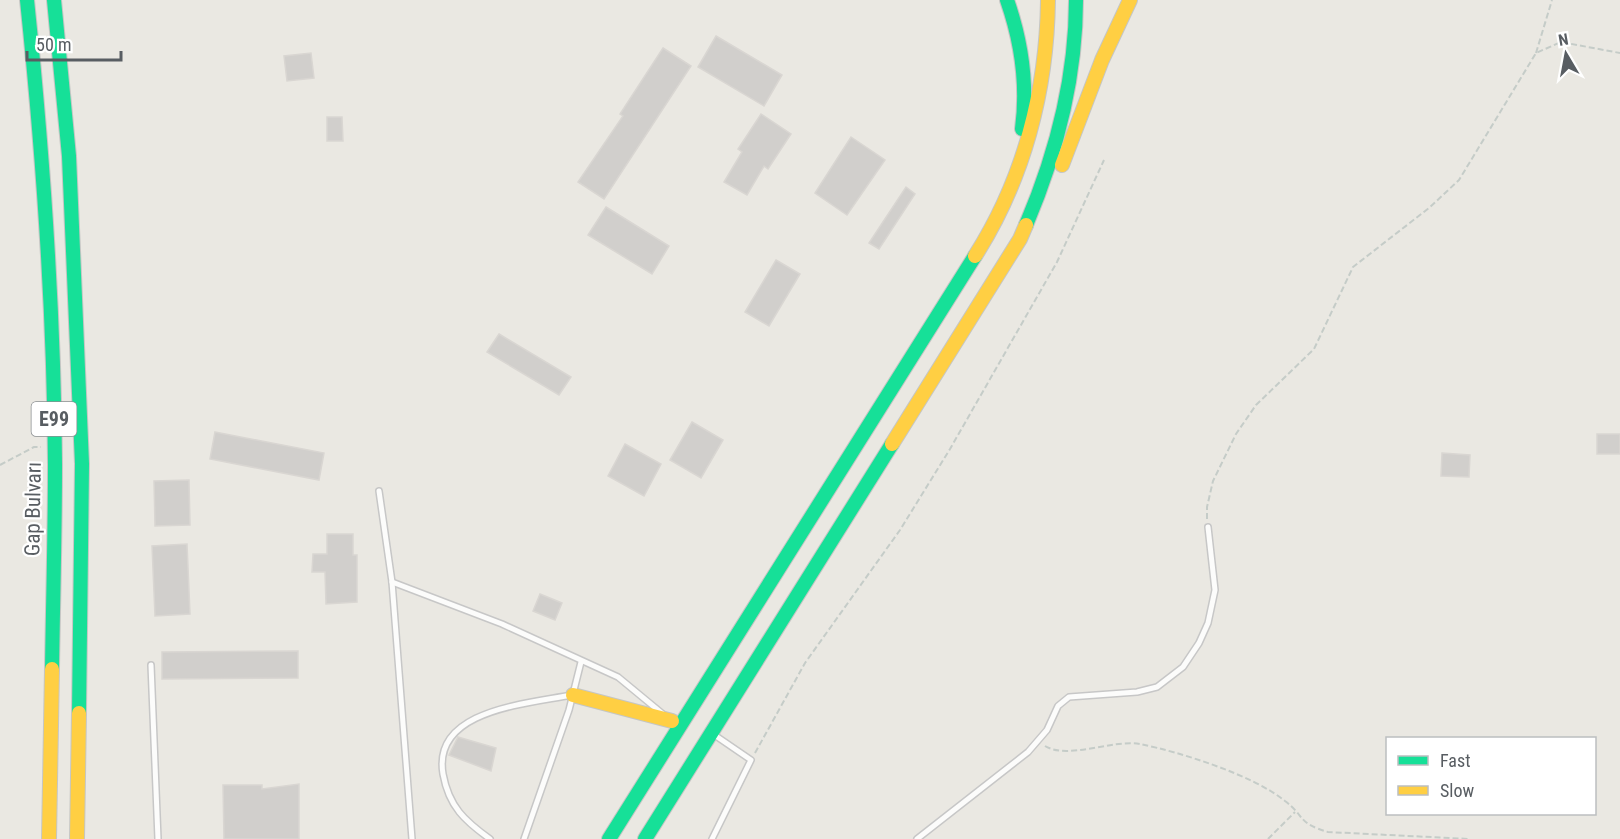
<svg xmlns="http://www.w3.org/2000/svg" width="1620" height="839" font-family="'Roboto Condensed',sans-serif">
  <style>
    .building { fill: #d1cfcc; stroke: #d9d6d2; stroke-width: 1.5 }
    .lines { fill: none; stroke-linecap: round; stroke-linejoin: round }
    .lane-casing { stroke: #c7c7c7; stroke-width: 8 }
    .fast-casing { stroke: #c5c6c4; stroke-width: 16 }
    .slow-casing { stroke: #c5c6c4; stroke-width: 16 }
    .path { stroke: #c5ccc8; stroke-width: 2; stroke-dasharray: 6 3; stroke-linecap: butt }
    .lane { stroke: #fcfcfb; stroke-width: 5 }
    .fast { stroke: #16e098; stroke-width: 14 }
    .slow { stroke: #ffcf43; stroke-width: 14 }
    .labels { text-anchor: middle; stroke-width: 4.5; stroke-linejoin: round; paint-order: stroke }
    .shield { fill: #fff; stroke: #8a8e91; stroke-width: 1.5 }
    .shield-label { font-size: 20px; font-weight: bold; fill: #585d62 }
    .street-label { font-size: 21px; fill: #585d62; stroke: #fff }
  </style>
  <rect width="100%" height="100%" fill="#eae8e2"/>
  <g class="building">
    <path d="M 716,36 L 782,75 L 764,106 L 698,67 Z"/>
    <path d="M 663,48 L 691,66 L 604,199 L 578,182 L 623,116 L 620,114 Z"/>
    <path d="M 311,53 L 314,78 L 287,81 L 284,56 Z"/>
    <path d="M 761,114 L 791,134 L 768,169 L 764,166 L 747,195 L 724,182 L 742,152 L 738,149 Z"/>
    <path d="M 327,117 L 342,117 L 343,141 L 327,141 Z"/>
    <path d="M 851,137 L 885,160 L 847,215 L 815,193 Z"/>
    <path d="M 906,187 L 915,194 L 879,249 L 869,243 Z"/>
    <path d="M 606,207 L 669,246 L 652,274 L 588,235 Z"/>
    <path d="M 776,260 L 800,274 L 769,326 L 745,312 Z"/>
    <path d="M 499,334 L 571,377 L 559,395 L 487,352 Z"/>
    <path d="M 692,422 L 723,440 L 701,478 L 670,460 Z"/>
    <path d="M 215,432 L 324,453 L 319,480 L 210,459 Z"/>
    <rect x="1597" y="434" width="23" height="20"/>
    <path d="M 625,444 L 661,464 L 644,496 L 608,476 Z"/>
    <path d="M 1442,453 L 1470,455 L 1469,477 L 1441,476 Z"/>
    <path d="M 189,480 L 190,525 L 155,526 L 154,481 Z"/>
    <path d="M 327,534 L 353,534 L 353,555 L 357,555 L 357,602 L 326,604 L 325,572 L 312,572 L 313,554 L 327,554 Z"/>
    <path d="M 187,544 L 190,614 L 155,616 L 152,546 Z"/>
    <path d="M 540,594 L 562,603 L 555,620 L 533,611 Z"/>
    <path d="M 298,651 L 298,678 L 162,679 L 162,652 Z"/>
    <path d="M 458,737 L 496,748 L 491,771 L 449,755 Z"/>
    <path d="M 299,784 L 299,839 L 224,839 L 223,785 L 262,785 L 262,789 Z"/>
  </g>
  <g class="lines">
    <g class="lane-casing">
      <g id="lane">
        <path d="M 379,491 L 392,582 L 412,839"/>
        <path d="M 392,582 L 502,624 L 618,677 L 664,715"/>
        <path d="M 151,665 L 158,839"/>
        <path d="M 490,839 C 465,821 449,807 443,774 C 432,710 526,704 571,695"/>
        <path d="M 524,839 L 569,710 L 581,662"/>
        <path d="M 712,839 L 751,760 L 713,734"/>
        <path d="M 917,839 L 1028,752 L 1047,730 L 1058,706 L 1069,697 L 1137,692 L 1157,687 L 1183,667 L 1199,643 L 1208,623 L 1215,590 L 1208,527"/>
      </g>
    </g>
    <g class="fast-casing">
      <g id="fast">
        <path d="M 27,0 C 43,154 54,309 55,464 C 55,532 53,601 52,669"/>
        <path d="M 54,0 L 69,156 L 82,464 L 79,713"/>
        <path d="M 1007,0 C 1022,43 1028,84 1022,129"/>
        <path d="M 1026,225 C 1057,152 1076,79 1076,0"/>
        <path d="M 609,839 L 975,256"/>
        <path d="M 645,839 L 892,444"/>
      </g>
    </g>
    <g class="slow-casing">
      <g id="slow">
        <path d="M 1062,165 L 1102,60 L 1130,0"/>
        <path d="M 975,256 C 1024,179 1047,90 1048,0"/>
        <path d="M 892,444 L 1020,239 L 1026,225"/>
        <path d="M 573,695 L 672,721"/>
        <path d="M 49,839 L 52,669"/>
        <path d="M 77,839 L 79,713"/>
      </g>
    </g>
    <g class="path">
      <path d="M 1536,53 L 1552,0"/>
      <path d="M 0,465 L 34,447 L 41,447"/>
      <path d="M 1207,519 L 1207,507 L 1213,481 L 1236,434 L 1256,405 L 1314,349 L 1353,267 L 1429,208 L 1459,180 L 1536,53 L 1561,42 L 1620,53"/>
      <path d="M 1045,746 C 1068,760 1113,739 1140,744 C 1180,752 1253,775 1285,801 C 1306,817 1297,823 1328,832 L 1470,839"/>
      <path d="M 755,753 L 805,663 L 900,530 L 950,449 L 1057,262 L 1104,160"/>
      <path d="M 1268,839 L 1295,812"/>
    </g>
    <use href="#lane" class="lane"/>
    <use href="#fast" class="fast"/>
    <use href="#slow" class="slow"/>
  </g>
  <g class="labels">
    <rect class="shield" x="31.5" y="402" width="45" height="34" rx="4.5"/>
    <g class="shield-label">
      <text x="54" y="426">E99</text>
    </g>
    <g class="street-label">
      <text transform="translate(33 509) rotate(-89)" y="7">Gap Bulvarı</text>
    </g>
  </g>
  <rect x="1386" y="737" width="210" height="78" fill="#ffffff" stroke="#bcbec0" stroke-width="1.5"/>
  <rect x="1398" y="756" width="30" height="9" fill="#16e098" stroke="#bcbec0" stroke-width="1.5"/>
  <text x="1440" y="767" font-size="18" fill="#585d62">Fast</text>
  <rect x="1398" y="786" width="30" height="9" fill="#ffcf43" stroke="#bcbec0" stroke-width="1.5"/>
  <text x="1440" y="797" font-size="18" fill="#585d62">Slow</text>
  <g transform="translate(1566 54) rotate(350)" stroke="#ffffff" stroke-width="4.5" paint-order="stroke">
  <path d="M0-4.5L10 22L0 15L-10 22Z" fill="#585d62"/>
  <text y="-9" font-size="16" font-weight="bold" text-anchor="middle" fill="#585d62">N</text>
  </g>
  <path d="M27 51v9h94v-9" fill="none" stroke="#585d62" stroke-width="3"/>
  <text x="36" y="51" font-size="18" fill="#585d62" stroke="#ffffff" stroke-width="4.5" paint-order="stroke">50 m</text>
</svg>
